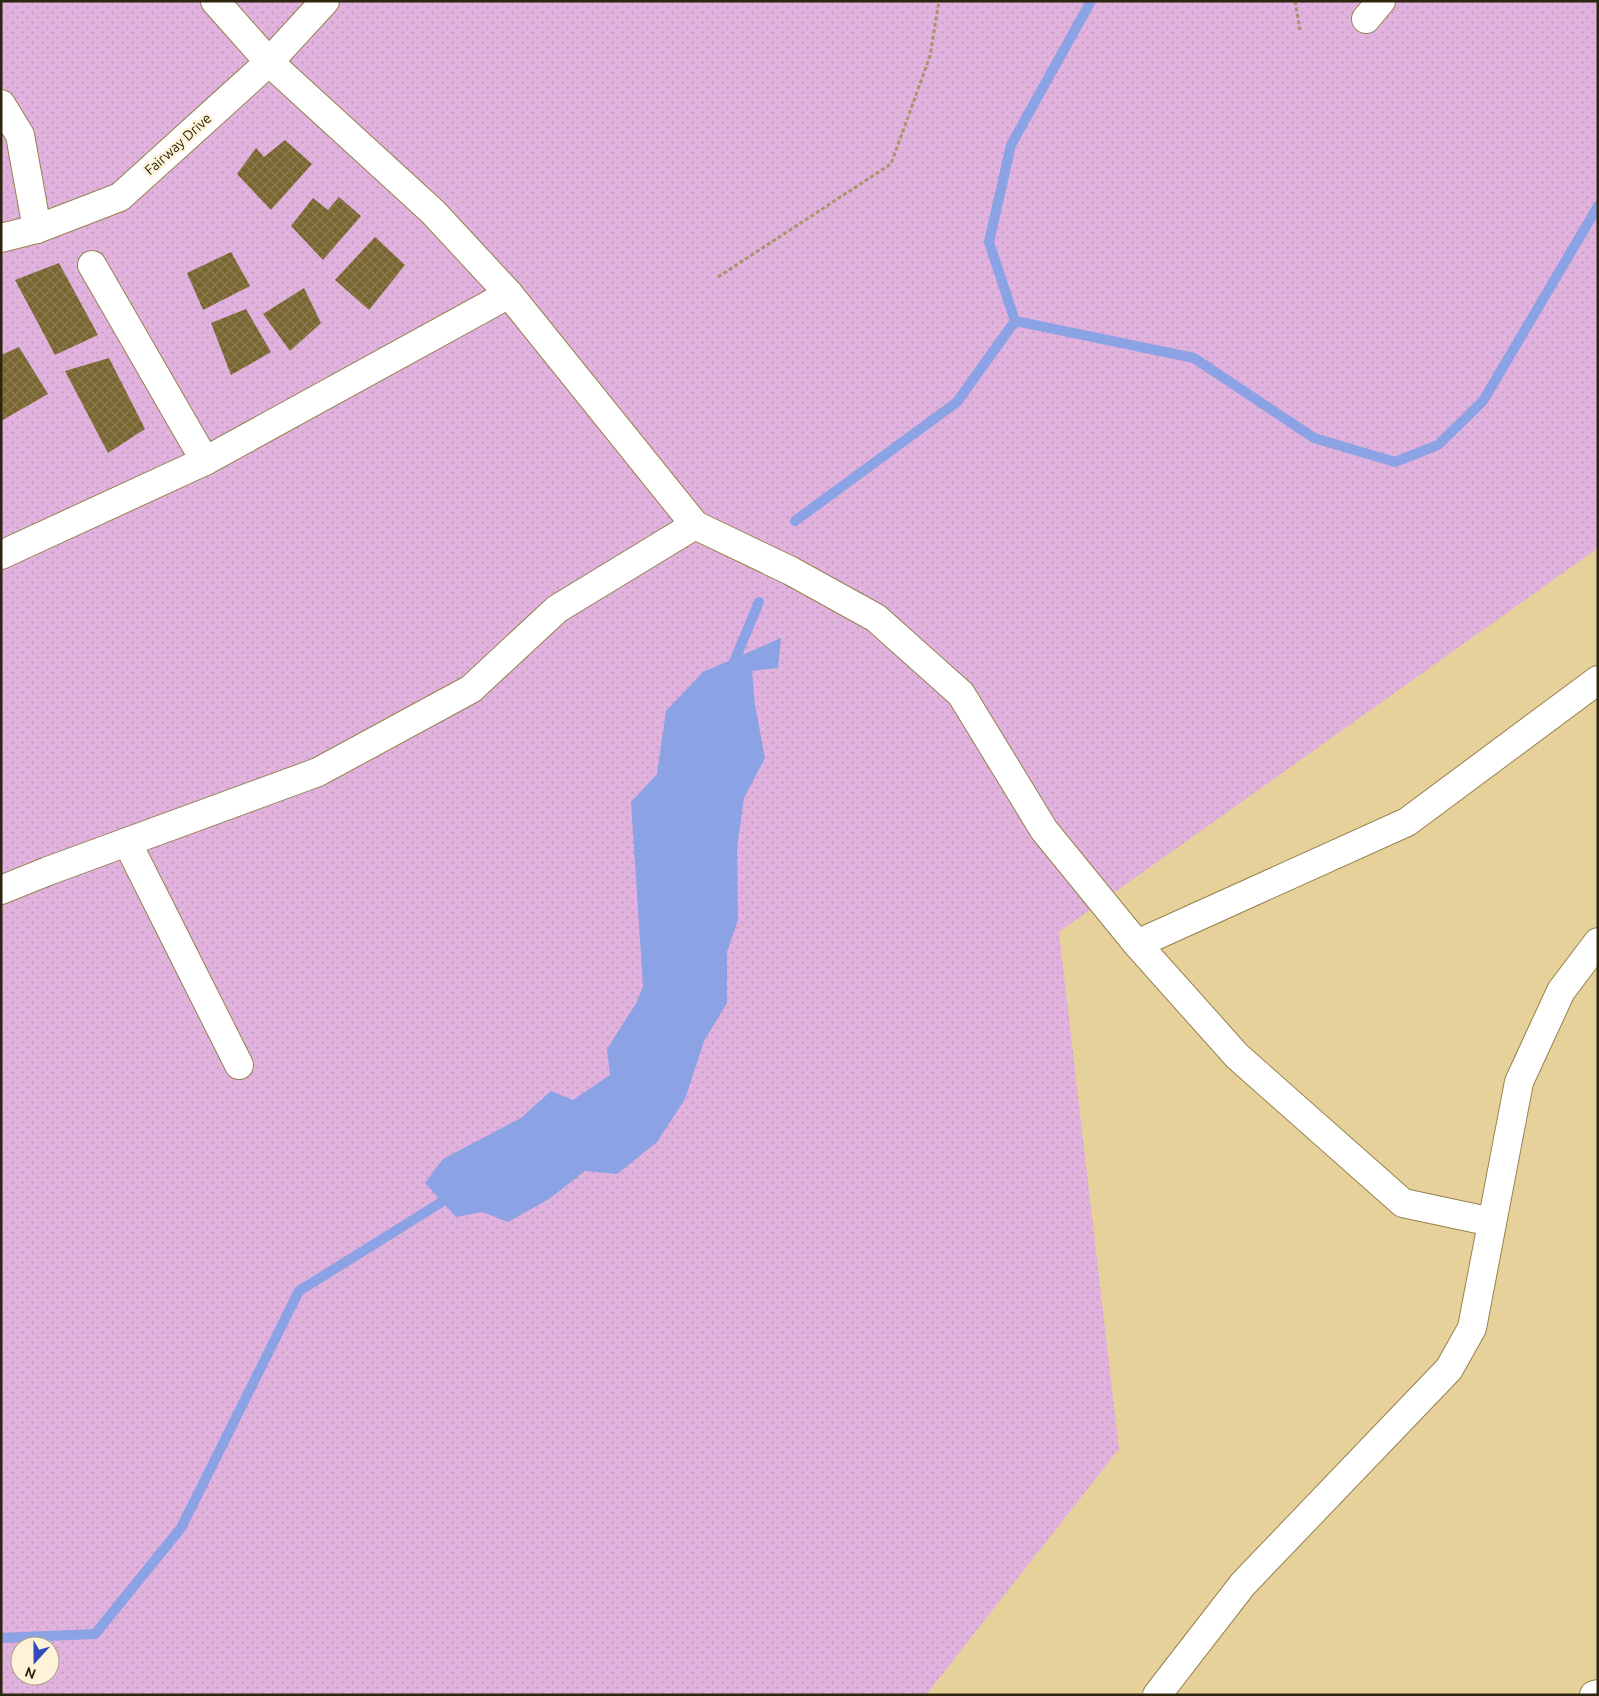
<svg xmlns="http://www.w3.org/2000/svg" width="1599" height="1696" font-family="Ubuntu,sans-serif">
  <style>
    .grass { fill: url(#grass-dots); fill-rule: evenodd }
    .water { fill: #8ba2e5 }
    .lines { fill: none; stroke-linecap: round; stroke-linejoin: round }
    .stream { stroke: #8ba2e5; stroke-width: 10 }
    .building { fill: url(#building-cross-hatch) }
    .minor-casing { stroke: #96824d; stroke-width: 30 }
    .path { stroke: #a7966a; stroke-width: 3; stroke-dasharray: 4 2.5; stroke-linecap: butt }
    .minor { stroke: #fff; stroke-width: 28 }
    .labels { text-anchor: middle; stroke-width: 5; stroke-linejoin: round; paint-order: stroke }
    .street-label { font-size: 14px; fill: #2d250f; stroke: #fef3d8 }
  </style>
  <defs>
    <pattern id="grass-dots" width="8" height="8" patternUnits="userSpaceOnUse" patternTransform="scale(1.25)"><rect width="8" height="8" fill="#e0b2dd"/><path d="M2 2h.1M6 6h.1" fill="none" stroke="#c099bc" stroke-width="1.8" stroke-linecap="round"/></pattern>
    <pattern id="building-cross-hatch" width="8" height="8" patternUnits="userSpaceOnUse" patternTransform="scale(1.25)"><rect width="8" height="8" fill="#786530"/><path d="M0 0l8 8M0 8l8-8" fill="none" stroke="#8a7b52"/></pattern>
  </defs>
  <rect width="100%" height="100%" fill="#e7d19a"/>
  <path class="grass" d="M 1,1 L 1598,1 L 1598,548 L 1059,932 L 1119,1449 L 926,1695 L 1,1695 ZM 20,1646 L 50,1646 L 50,1676 L 20,1676 Z"/>
  <path class="water" d="M 781,638 L 778,668 L 752,671 L 755,705 L 765,758 L 744,798 L 737,848 L 738,920 L 727,952 L 727,1003 L 704,1041 L 685,1099 L 657,1142 L 617,1174 L 585,1171 L 549,1199 L 508,1222 L 482,1212 L 456,1217 L 425,1183 L 443,1159 L 521,1118 L 551,1091 L 573,1100 L 610,1075 L 607,1049 L 637,1002 L 643,986 L 631,802 L 657,774 L 666,711 L 703,672 Z"/>
  <g class="lines">
    <g class="stream">
      <path d="M 1015,321 L 1194,358 L 1314,438 L 1395,462 L 1438,445 L 1483,401 L 1598,206"/>
      <path d="M 1015,321 L 989,242 L 1011,145 L 1091,1"/>
      <path d="M 795,521 L 957,402 L 1015,321"/>
      <path d="M 731,669 L 759,602"/>
      <path d="M 1,1638 L 95,1634 L 181,1528 L 299,1291 L 453,1195"/>
    </g>
  </g>
  <g class="building">
    <path d="M 285,140 L 312,164 L 271,210 L 237,174 L 256,148 L 264,157 Z"/>
    <path d="M 339,197 L 361,216 L 323,260 L 291,226 L 313,198 L 328,210 Z"/>
    <path d="M 375,237 L 405,265 L 369,310 L 335,280 Z"/>
    <path d="M 231,252 L 250,286 L 203,310 L 187,273 Z"/>
    <path d="M 59,263 L 98,335 L 55,355 L 15,280 Z"/>
    <path d="M 304,288 L 321,323 L 290,351 L 263,314 Z"/>
    <path d="M 246,309 L 271,352 L 231,375 L 211,323 Z"/>
    <path d="M 19,347 L 48,394 L 1,421 L 1,355 Z"/>
    <path d="M 109,358 L 145,429 L 108,453 L 65,371 Z"/>
  </g>
  <g class="lines">
    <g class="minor-casing">
      <g id="minor">
        <path d="M 215,1 L 269,62 L 433,212 L 509,294 L 695,525 L 791,571 L 876,618 L 961,694 L 1044,830 L 1137,944 L 1237,1056 L 1403,1203 L 1492,1222"/>
        <path d="M 1366,19 L 1381,1"/>
        <path d="M 1,104 L 20,135 L 37,229"/>
        <path d="M 1,238 L 37,229 L 120,197 L 269,62 L 325,1"/>
        <path d="M 92,265 L 205,461"/>
        <path d="M 1,555 L 205,461 L 509,294"/>
        <path d="M 127,842 L 239,1065"/>
        <path d="M 1,890 L 48,871 L 318,772 L 471,689 L 557,609 L 695,525"/>
        <path d="M 1137,944 L 1407,822 L 1598,680"/>
        <path d="M 1157,1695 L 1243,1584 L 1449,1369 L 1472,1328 L 1519,1082 L 1561,991 L 1598,942"/>
        <path d="M 1594,1695 L 1598,1694"/>
      </g>
    </g>
    <g class="path">
      <path d="M 1295,1 L 1300,30"/>
      <path d="M 718,277 L 891,164 L 930,56 L 939,1"/>
    </g>
    <use href="#minor" class="minor"/>
  </g>
  <g class="labels">
    <g class="street-label">
      <text transform="translate(178 144) rotate(-42)" y="5">Fairway Drive</text>
    </g>
  </g>
  <rect width="1599" height="1696" fill="none" stroke="#2d250f" stroke-width="5"/>
  <g transform="translate(35 1661) rotate(201)"><circle r="24" fill="#fef3d8" stroke="#aaa188"/>
  <path d="M0-4L9 19L0 12L-9 19Z" fill="#324abb"/>
  <text y="-8" font-size="14" font-weight="bold" text-anchor="middle" fill="#2d250f">N</text>
  </g>
</svg>
